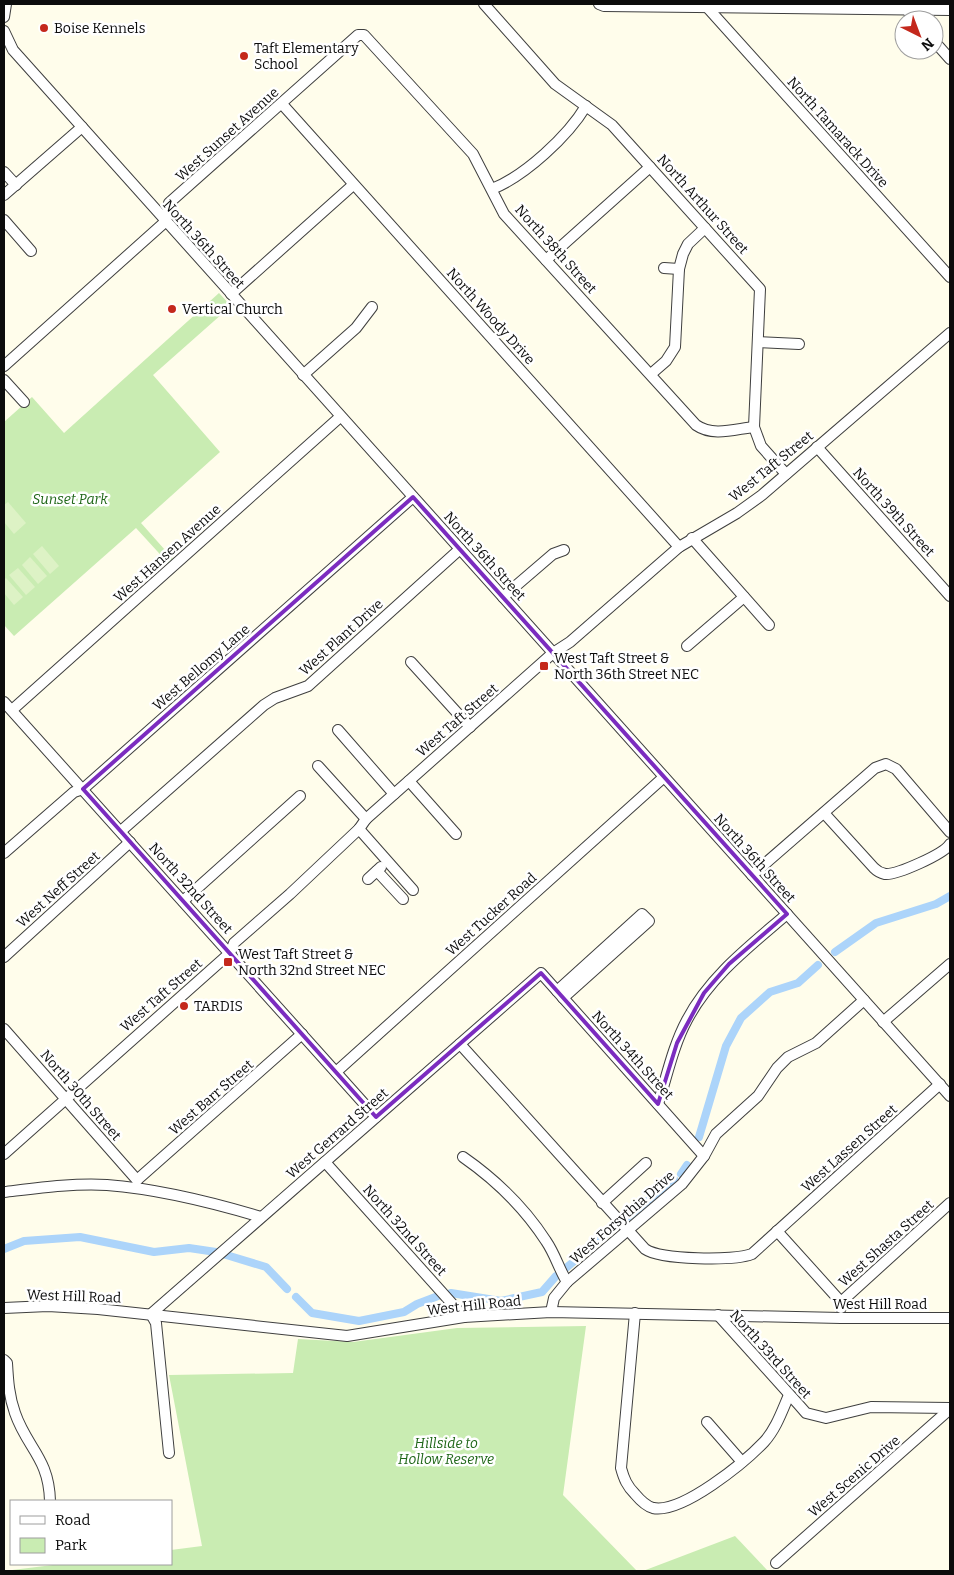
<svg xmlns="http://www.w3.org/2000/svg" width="954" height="1575" font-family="Bitter,serif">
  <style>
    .green { fill: #c9ecb2 }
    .pitch { fill: #ddf2c5 }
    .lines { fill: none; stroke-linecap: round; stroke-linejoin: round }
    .canal { stroke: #acd4fa; stroke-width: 8 }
    .minor-casing { stroke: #3f3f3f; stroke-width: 12 }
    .minor { stroke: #fff; stroke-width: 10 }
    .marked { fill: none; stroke: #7b2cbf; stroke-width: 4; stroke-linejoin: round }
    .poi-dot { fill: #c4281c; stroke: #fff; stroke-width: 2 }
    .labels { text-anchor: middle; stroke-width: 5; stroke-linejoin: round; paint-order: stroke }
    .poi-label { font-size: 14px; fill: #0c0c0c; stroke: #fff; text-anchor: start }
    .street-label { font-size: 14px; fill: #0c0c0c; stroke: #fff }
    .park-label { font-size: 14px; font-style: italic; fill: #206719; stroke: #fff }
  </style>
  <rect width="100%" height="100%" fill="#fffdeb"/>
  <g class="green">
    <path d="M 219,293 L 231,306 L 153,375 L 220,452 L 141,523 L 173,559 L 168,563 L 136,528 L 14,636 L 4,625 L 4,422 L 32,397 L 64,433 Z"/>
    <path d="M 586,1326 L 563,1495 L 637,1571 L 4,1571 L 61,1564 L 171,1564 L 171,1550 L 202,1546 L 169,1375 L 293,1373 L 298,1339 L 353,1342 L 457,1328 Z"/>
    <path d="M 735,1536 L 768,1571 L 643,1571 Z"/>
  </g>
  <g class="pitch">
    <path d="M 8,502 L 26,523 L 14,534 L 4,522 L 4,505 Z"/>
    <path d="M 42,546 L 59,566 L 50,574 L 33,554 Z"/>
    <path d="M 30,557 L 47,576 L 38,584 L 22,565 Z"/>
    <path d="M 18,568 L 35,587 L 26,595 L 9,575 Z"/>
    <path d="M 6,578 L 23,597 L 14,605 L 4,593 L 4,580 Z"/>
  </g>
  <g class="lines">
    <g class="canal">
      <path d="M 835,952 L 876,923 L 936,904 L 950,896"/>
      <path d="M 699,1137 L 726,1046 L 741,1018 L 770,992 L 798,983 L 818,965"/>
      <path d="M 681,1174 L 687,1165"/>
      <path d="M 628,1217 L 674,1179"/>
      <path d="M 4,1249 L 24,1241 L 80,1237 L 154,1252 L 189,1248 L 216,1252"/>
      <path d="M 223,1254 L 266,1267 L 287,1289"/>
      <path d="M 566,1268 L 613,1228"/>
      <path d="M 451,1293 L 501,1301 L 542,1292 L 556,1276"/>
      <path d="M 296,1297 L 312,1313 L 359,1321 L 404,1312 L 417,1304 L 438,1296"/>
    </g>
    <g class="minor-casing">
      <g id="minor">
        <path d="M 484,4 L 555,84 L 612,125 L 760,289 L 754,427 L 761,446 L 786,474"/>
        <path d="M 599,4 L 604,6 L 950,10"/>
        <path d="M 706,6 L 950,277"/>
        <path d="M 906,9 L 916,20"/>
        <path d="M 4,17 L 6,4"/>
        <path d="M 4,31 L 13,50 L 950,1096"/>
        <path d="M 934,41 L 950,59"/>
        <path d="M 282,104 L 679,547"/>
        <path d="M 4,172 L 16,185"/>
        <path d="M 492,189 C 525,176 568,136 586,106"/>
        <path d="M 4,195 L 82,127"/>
        <path d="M 4,220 L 31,251"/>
        <path d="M 546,260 L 650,167"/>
        <path d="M 664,268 L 679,269"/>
        <path d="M 231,294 L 353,185"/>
        <path d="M 758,342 L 799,344"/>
        <path d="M 4,366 L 165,222 L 169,203 L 358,35 L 364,35 L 473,154 L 504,214 L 696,425 C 713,437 735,429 754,427"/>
        <path d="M 651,374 L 666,361 L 675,347 L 679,269 L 683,254 L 688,244 L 705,228"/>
        <path d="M 303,375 L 356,328 L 372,307"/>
        <path d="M 4,380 L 24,402"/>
        <path d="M 817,447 L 950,596"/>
        <path d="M 692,538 L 769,625"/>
        <path d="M 503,597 L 553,554 L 564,550"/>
        <path d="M 687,646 L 744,597"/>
        <path d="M 411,662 L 470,727"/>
        <path d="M 4,702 L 376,1117"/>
        <path d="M 12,710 L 340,417"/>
        <path d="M 338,730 L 394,794"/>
        <path d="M 318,766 L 366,819"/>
        <path d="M 409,781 L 456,834"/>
        <path d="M 824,813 L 874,868 C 877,871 880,873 885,874 C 897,875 944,854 950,844"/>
        <path d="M 359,829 L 413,890"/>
        <path d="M 121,831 L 264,705 L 275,698 L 308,686 L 460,549"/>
        <path d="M 4,853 L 74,792 L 83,789 L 413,497"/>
        <path d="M 377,871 L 403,899"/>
        <path d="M 752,875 L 875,768 L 886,764 L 896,769 L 950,832"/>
        <path d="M 368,879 L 381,867"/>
        <path d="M 183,901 L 300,796"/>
        <path d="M 4,957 L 130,842"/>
        <path d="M 557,991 L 642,914 L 649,921 L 563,998"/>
        <path d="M 883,1022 L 950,964"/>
        <path d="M 4,1029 L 137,1180"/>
        <path d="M 460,1044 L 645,1249 C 661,1260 734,1261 752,1254 L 940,1084"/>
        <path d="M 336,1072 L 664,777"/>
        <path d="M 658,1104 C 667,1076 673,1046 687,1020 C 710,976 750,946 787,914"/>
        <path d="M 4,1154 L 230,953 L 234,943 L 290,894 L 359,829 L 366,819 L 553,653 L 570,642 L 679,547 L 737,513 L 762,495 L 950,333"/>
        <path d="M 463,1157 C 496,1180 524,1207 546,1241 C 555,1254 559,1269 567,1282"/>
        <path d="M 325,1162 L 464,1317"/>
        <path d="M 137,1180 L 302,1034"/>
        <path d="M 4,1192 C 38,1188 73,1183 107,1185 C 160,1189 211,1202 261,1217"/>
        <path d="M 602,1203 L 646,1163"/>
        <path d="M 777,1231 L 841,1302 L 841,1308"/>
        <path d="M 841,1302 L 950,1203"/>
        <path d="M 4,1308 L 48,1306 L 98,1309 L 347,1336 L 464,1317 L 551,1312 L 841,1318 L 950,1318"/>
        <path d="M 551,1312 L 554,1298 L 567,1282 L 682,1184 L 704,1156 L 716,1134 L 758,1096 L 777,1068 L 788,1057 L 816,1043 L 864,1000"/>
        <path d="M 635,1313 L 621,1468 C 624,1479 627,1486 635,1494 C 640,1500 646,1506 653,1508 C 682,1514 745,1462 764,1442 C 776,1429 782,1411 789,1395"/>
        <path d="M 718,1315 L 799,1405 L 806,1413 L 826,1418 L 871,1407 L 950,1408"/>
        <path d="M 4,1360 L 7,1363 C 8,1381 9,1396 15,1413 C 27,1448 49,1458 50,1501"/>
        <path d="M 707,1422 L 742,1462"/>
        <path d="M 169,1453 L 156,1323 L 151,1314 L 541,973 L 704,1156"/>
        <path d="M 776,1563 L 950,1409"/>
      </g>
    </g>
    <use href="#minor" class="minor"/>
  </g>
  <path class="marked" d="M 413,497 L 787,914 L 729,964 L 704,993 L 677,1043 L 658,1104 L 541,973 L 376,1117 L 83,789 Z"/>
  <g class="poi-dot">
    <circle cx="44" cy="28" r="5"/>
    <circle cx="244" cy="56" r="5"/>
    <circle cx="172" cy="309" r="5"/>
    <rect x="539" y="661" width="10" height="10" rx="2.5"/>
    <rect x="223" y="957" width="10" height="10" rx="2.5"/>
    <circle cx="184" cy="1006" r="5"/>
  </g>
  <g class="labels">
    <g class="poi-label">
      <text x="54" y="33">Boise Kennels</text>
      <text x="254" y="53">Taft Elementary<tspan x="254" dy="16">School</tspan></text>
      <text x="182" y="314">Vertical Church</text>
      <text x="554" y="663">West Taft Street &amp;<tspan x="554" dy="16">North 36th Street NEC</tspan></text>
      <text x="238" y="959">West Taft Street &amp;<tspan x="238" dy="16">North 32nd Street NEC</tspan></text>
      <text x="194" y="1011">TARDIS</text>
    </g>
    <g class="street-label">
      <text transform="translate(838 132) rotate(48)" y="5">North Tamarack Drive</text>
      <text transform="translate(227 134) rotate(-42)" y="5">West Sunset Avenue</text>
      <text transform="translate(703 204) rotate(48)" y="5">North Arthur Street</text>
      <text transform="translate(204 244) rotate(48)" y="5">North 36th Street</text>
      <text transform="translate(556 249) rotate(48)" y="5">North 38th Street</text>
      <text transform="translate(491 316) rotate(48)" y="5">North Woody Drive</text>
      <text transform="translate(771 466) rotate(-39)" y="5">West Taft Street</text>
      <text transform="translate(894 512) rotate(48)" y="5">North 39th Street</text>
      <text transform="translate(167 553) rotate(-42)" y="5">West Hansen Avenue</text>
      <text transform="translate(485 556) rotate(48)" y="5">North 36th Street</text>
      <text transform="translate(341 637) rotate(-42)" y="5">West Plant Drive</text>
      <text transform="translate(201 667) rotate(-41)" y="5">West Bellomy Lane</text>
      <text transform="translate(457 720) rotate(-41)" y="5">West Taft Street</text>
      <text transform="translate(755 858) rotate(48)" y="5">North 36th Street</text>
      <text transform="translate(191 888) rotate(48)" y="5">North 32nd Street</text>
      <text transform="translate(58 889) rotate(-42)" y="5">West Neff Street</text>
      <text transform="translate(491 914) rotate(-42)" y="5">West Tucker Road</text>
      <text transform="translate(161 995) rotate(-41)" y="5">West Taft Street</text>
      <text transform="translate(633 1055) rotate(48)" y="5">North 34th Street</text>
      <text transform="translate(81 1095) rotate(49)" y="5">North 30th Street</text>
      <text transform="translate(211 1097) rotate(-41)" y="5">West Barr Street</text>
      <text transform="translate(337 1133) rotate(-41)" y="5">West Gerrard Street</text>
      <text transform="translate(849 1148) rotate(-42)" y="5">West Lassen Street</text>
      <text transform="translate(622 1217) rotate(-41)" y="5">West Forsythia Drive</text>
      <text transform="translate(405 1230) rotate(48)" y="5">North 32nd Street</text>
      <text transform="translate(886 1243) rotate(-42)" y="5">West Shasta Street</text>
      <text transform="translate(74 1296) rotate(2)" y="5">West Hill Road</text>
      <text x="880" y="1309">West Hill Road</text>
      <text transform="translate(474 1305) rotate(-6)" y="5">West Hill Road</text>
      <text transform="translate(771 1354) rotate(48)" y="5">North 33rd Street</text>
      <text transform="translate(854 1476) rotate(-41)" y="5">West Scenic Drive</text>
    </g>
    <g class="park-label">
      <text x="70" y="504">Sunset Park</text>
      <text x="446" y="1448">Hillside to<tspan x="446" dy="16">Hollow Reserve</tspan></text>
    </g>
  </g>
  <rect width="954" height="1575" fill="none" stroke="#0c0c0c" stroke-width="10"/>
  <rect x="10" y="1500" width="162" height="65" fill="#ffffff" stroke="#9e9e9e"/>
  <rect x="20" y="1516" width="25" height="8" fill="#ffffff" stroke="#9e9e9e"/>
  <text x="55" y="1525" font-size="15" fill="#0c0c0c">Road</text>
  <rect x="20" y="1538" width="25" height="15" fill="#c9ecb2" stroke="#9e9e9e"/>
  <text x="55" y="1550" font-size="15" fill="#0c0c0c">Park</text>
  <g transform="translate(919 35) rotate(138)"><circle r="24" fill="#ffffff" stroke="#9e9e9e"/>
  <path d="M0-4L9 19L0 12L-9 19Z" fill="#c4281c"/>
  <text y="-8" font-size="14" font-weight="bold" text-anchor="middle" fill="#0c0c0c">N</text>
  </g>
</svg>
